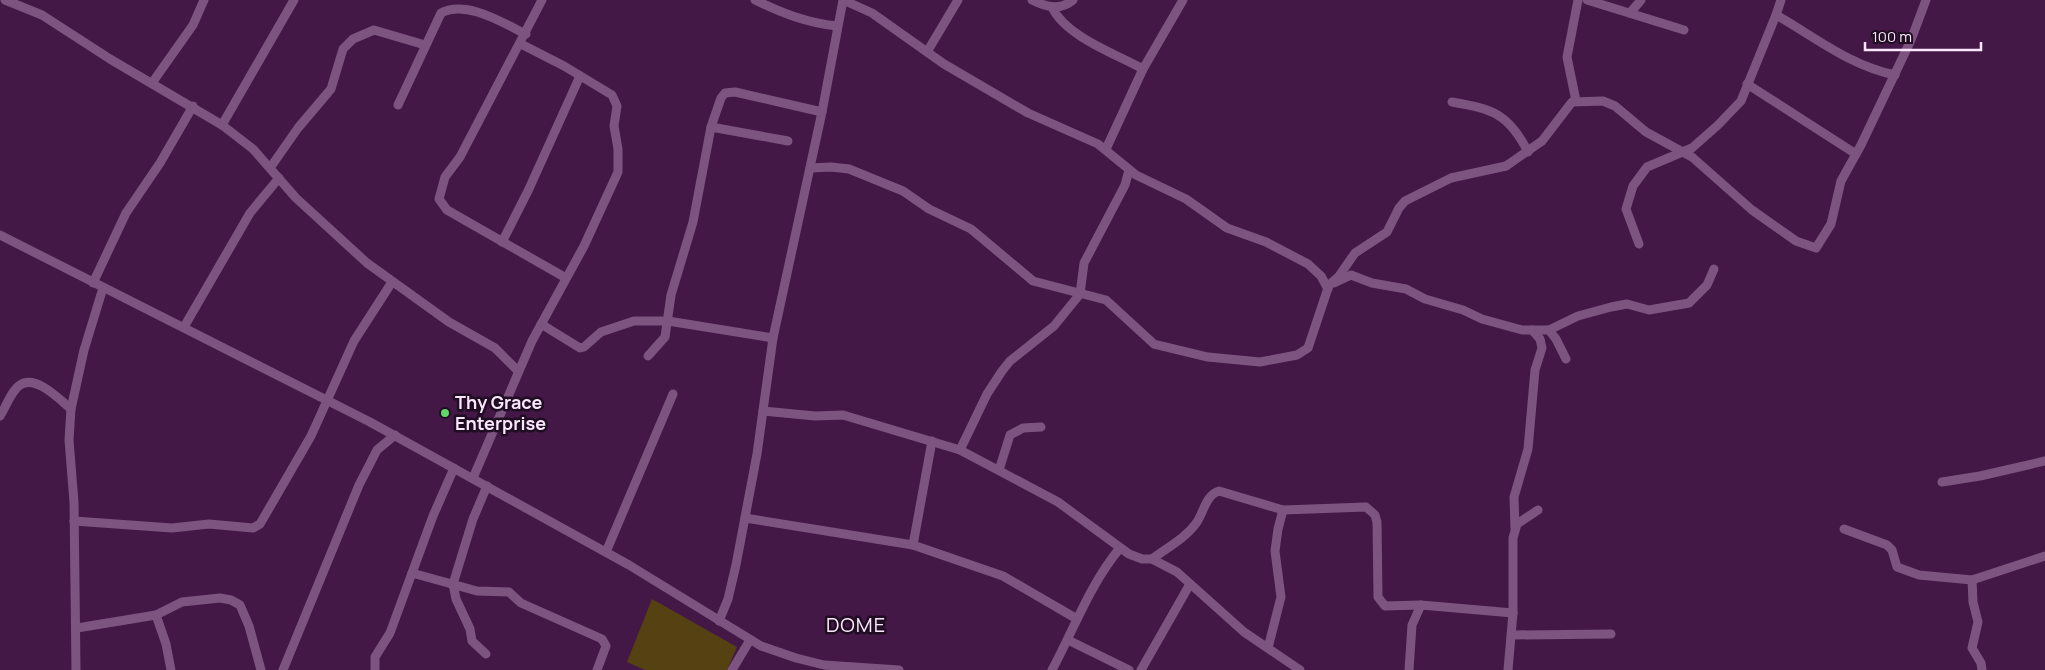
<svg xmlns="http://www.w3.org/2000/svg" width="2045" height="670" font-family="Manrope,sans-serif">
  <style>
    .green { fill: #554112 }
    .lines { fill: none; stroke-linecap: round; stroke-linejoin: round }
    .minor { stroke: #7d5480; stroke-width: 9 }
    .poi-dot { fill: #63d468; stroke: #1f0d21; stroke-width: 2 }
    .labels { text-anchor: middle; stroke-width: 5; stroke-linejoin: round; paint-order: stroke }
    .poi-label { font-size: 18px; font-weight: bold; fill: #fce6fd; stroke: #1f0d21; text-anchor: start }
    .quarter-label { font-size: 20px; letter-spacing: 1px; fill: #fce6fd; stroke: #1f0d21 }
  </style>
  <rect width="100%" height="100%" fill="#431846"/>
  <path class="green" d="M 652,599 L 737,647 L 727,670 L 645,670 L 627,662 Z"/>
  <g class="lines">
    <g class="minor">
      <path d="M 5,0 L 42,15 L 110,59 L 222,125 L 253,149 L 296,198 L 367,263 L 449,322 L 495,348 L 518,371"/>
      <path d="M 542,0 L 460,157 L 445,177 L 439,199 L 447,210 L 566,278"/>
      <path d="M 755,0 C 782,13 807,23 837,26"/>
      <path d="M 1032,0 C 1046,7 1060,11 1073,0"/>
      <path d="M 1587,0 L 1684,30"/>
      <path d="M 1781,0 L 1776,15 C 1815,37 1850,66 1895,75"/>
      <path d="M 1052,7 C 1065,36 1116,54 1143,69"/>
      <path d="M 1630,13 L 1641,0"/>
      <path d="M 927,52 L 958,0"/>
      <path d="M 152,83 L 193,25 L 204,0"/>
      <path d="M 1747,84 L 1856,154"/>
      <path d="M 1576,101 L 1567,57 L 1578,0"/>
      <path d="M 1452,102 C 1493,109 1509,114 1528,152"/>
      <path d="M 398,105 L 441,13 C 467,0 501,22 526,34"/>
      <path d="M 222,125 L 294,0"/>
      <path d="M 711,127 L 788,141"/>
      <path d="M 1106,149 L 1143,69 L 1183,0"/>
      <path d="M 270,168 L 298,128 L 331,89 L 343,49 L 353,39 L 374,30 L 425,45"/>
      <path d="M 810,168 L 831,167 L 849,169 L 903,191 L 929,209 L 971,229 L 1033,281 L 1106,300 L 1154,344 L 1208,357 L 1260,362 L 1297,355 L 1308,348 L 1329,285 L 1339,276 L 1355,253 L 1387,232 L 1399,208 L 1405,201 L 1451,178 L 1506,166 L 1542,141 L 1572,102 L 1603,101 L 1615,106 L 1646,132 L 1692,157 L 1752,210 L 1796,241 L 1816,248 L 1831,224 L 1841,181 L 1861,145 L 1911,40 L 1926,0"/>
      <path d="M 0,235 L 370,422 L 629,565 L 761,646 L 796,658 L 824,665 L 899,670"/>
      <path d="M 502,242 L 528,191 L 580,76"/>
      <path d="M 1639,244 L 1626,209 L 1633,186 L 1647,167 L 1692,148 L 1718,125 L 1741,101 L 1776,15"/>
      <path d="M 93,283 L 126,213 L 160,163 L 193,106"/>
      <path d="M 1334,283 L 1351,275 L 1372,283 L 1406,289 L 1425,299 L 1463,310 L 1482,319 L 1522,330 L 1549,330 L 1556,339 L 1566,359"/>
      <path d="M 541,324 L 580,348 L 584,347 L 601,332 L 634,321 L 668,321 L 773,338"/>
      <path d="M 184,327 L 250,213 L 279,178"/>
      <path d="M 1549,330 L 1578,316 L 1611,307 L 1627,304 L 1649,310 L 1689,303 L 1707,285 L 1714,269"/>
      <path d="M 648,356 L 665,337 L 671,295 L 693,222 L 711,127 L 721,98 L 725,93 L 735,92 L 822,112"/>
      <path d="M 763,411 L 815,416 L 843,415 L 960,450 L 1058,502 L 1129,554 L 1142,559 L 1152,559 L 1177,572 L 1244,632 L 1300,670"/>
      <path d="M 0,416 C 6,407 11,391 20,385 C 36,374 60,400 71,409"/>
      <path d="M 960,450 L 987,394 L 1002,371 L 1010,361 L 1054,326 L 1080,294 L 1084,263 L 1125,185 L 1129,170"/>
      <path d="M 999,470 L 1010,435 L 1023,428 L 1041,427"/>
      <path d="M 473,478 L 532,341 L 584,246 L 618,172 L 618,149 L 614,126 L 617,106 L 612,95 L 564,66 L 521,44"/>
      <path d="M 1942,482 L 1980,476 L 2045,461"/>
      <path d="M 745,518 L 913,545 L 1003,576 L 1077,619"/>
      <path d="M 74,521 L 172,528 L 209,524 L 253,528 L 260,524 L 311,436 L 354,341 L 392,282"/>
      <path d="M 1515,528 L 1514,497 L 1528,449 L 1535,370 L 1542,348 L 1540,339 L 1532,330"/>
      <path d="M 1844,529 L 1887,545 L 1892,550 L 1897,567 L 1919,575 L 1972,580 L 2045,556"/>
      <path d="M 913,545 L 932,441"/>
      <path d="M 606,552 L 673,394"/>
      <path d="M 1152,559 C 1168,547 1186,538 1197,522 C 1204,511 1206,495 1219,491 L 1283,510 L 1366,507 L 1375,515 L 1377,522 L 1378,597 L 1385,606 L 1421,605 L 1513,613"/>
      <path d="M 412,573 L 433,516 L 454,468"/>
      <path d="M 1972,580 L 1973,602 L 1978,622 L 1972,648 L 1981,663 L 1982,670"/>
      <path d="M 156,615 L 166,644 L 171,670"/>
      <path d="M 719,621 L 728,599 L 736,565 L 757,454 L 773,338 L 822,112 L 843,0 L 872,13 L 944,64 L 1028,113 L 1098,144 L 1136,175 L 1186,199 L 1227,228 L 1266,242 L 1308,264 L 1321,276 L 1328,289"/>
      <path d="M 77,628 L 156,615 L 182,602 L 220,598 L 231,600 L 240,605 L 249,626 L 261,670"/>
      <path d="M 1512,635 L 1611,634"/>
      <path d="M 1068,640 L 1129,670"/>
      <path d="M 1268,648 L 1281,597 L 1275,551 L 1278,529 L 1283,510"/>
      <path d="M 486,654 L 472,641 L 470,629 L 456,599 L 453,584 L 473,519 L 487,486"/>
      <path d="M 76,670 L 74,502 L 69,440 L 71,409 L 84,350 L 103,288"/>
      <path d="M 283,670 L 359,485 L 377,450 L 395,435"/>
      <path d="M 375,670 L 375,657 L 390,633 L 412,573 L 477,591 L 509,592 L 521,603 L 602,639 L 606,646 L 597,670"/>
      <path d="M 732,670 L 750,640"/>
      <path d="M 1052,670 C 1074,629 1090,584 1120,548"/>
      <path d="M 1141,670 L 1190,584"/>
      <path d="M 1409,670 L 1412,625 L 1421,605"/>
      <path d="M 1508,670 L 1513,613 L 1513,538 L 1517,524 L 1538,510"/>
    </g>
  </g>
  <circle class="poi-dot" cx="445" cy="413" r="5"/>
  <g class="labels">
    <g class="poi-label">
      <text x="455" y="409">Thy Grace<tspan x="455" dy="21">Enterprise</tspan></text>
    </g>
    <g class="quarter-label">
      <text x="856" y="632">DOME</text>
    </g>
  </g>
  <path d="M1865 42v8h116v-8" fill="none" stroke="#fce6fd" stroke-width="2.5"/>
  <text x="1872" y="42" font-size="15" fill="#fce6fd" stroke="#1f0d21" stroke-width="4" paint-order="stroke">100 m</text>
</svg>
